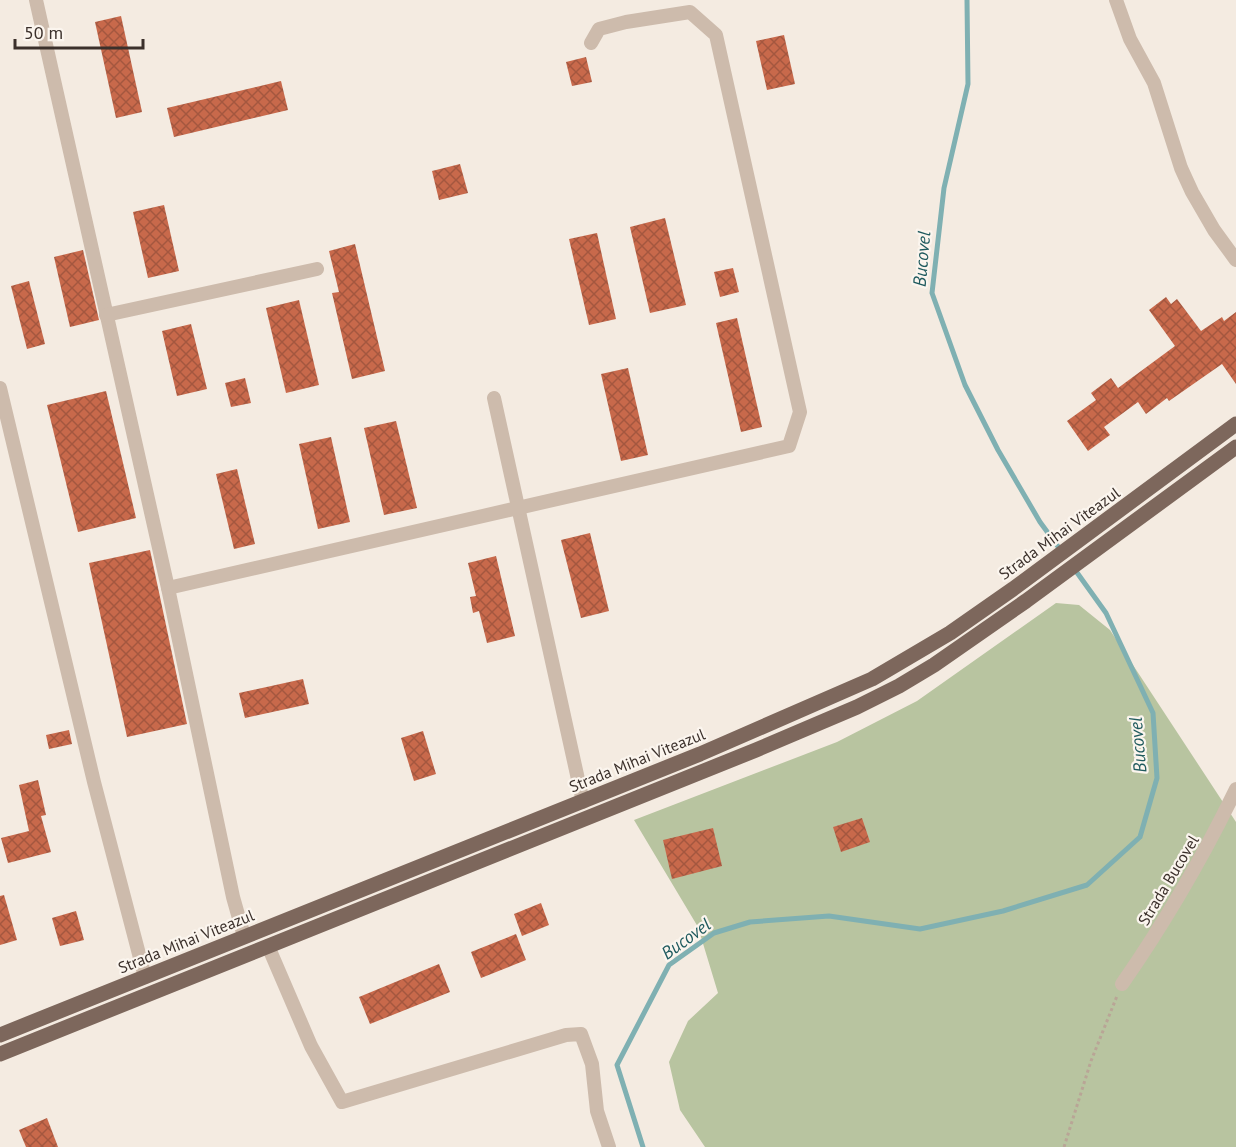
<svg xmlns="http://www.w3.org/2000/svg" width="1236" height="1147" font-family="'PT Sans',sans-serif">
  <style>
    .green { fill: #b8c4a0 }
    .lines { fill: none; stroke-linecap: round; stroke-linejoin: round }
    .stream { stroke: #7fb0b2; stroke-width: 5 }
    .building { fill: url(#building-cross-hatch) }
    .path { stroke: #b9a596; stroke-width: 3; stroke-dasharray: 3 3; stroke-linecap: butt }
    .street { stroke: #cdbbac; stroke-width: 14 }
    .primary { stroke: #7d675c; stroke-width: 15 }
    .labels { text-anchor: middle; stroke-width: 4.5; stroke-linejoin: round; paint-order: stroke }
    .street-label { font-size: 16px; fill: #3b302b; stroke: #fbf5ee }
    .water-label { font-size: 18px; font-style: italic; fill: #1f5a5e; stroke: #fbf5ee }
  </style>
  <defs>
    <pattern id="building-cross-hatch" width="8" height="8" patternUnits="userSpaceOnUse" patternTransform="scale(1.5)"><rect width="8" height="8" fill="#c8694b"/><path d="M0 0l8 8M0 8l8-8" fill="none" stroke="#a4573f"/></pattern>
  </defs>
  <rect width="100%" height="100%" fill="#f4ebe1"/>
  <path class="green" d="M 1056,603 L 1079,605 L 1110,630 L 1236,822 L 1236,1147 L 705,1147 L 680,1110 L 669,1062 L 688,1021 L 718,993 L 698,927 L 634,820 L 837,742 L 917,701 Z"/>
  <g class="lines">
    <g class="stream">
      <path d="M 967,0 L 968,84 L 944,188 L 932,293 L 965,385 L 998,450 L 1040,522 L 1062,552"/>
      <path d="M 643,1147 L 617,1065 L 669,965 L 714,933 L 750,922 L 829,916 L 920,929 L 1003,911 L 1087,885 L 1140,837 L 1157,778 L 1153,713 L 1106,613 L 1073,567"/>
    </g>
  </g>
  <g class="building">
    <path d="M 121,16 L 142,112 L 116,118 L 95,22 Z"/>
    <path d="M 784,35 L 795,84 L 767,90 L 756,41 Z"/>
    <path d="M 586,57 L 592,82 L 572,86 L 566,62 Z"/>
    <path d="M 281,81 L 288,110 L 174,137 L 167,108 Z"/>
    <path d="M 460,164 L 468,193 L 439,200 L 432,171 Z"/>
    <path d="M 164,205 L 179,271 L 148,278 L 133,212 Z"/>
    <path d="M 665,218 L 686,305 L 650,313 L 630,227 Z"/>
    <path d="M 597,233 L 616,319 L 589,325 L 569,239 Z"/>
    <path d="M 355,244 L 385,371 L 352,379 L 332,293 L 339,292 L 329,251 Z"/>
    <path d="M 83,250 L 99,320 L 70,327 L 54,257 Z"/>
    <path d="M 733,268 L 739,292 L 720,297 L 714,272 Z"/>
    <path d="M 29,281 L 45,344 L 27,349 L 11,286 Z"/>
    <path d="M 1166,297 L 1171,304 L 1177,299 L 1201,331 L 1222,317 L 1224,321 L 1236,312 L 1236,384 L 1222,364 L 1169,401 L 1167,398 L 1146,414 L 1138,402 L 1104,427 L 1110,435 L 1088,451 L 1067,421 L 1096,400 L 1091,393 L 1111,378 L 1118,388 L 1175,346 L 1149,310 Z"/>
    <path d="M 299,300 L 319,385 L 286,393 L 266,308 Z"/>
    <path d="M 737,318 L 762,427 L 741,432 L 716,323 Z"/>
    <path d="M 191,324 L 207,389 L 177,396 L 162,331 Z"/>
    <path d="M 628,368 L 648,455 L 621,461 L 601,374 Z"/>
    <path d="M 245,378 L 251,403 L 231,407 L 225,383 Z"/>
    <path d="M 106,391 L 136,518 L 78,532 L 47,405 Z"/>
    <path d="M 396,421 L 417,508 L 384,515 L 364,428 Z"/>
    <path d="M 331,437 L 350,522 L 318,529 L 299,444 Z"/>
    <path d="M 237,469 L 255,544 L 234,549 L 216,474 Z"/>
    <path d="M 590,533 L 609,611 L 581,618 L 561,540 Z"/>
    <path d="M 150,550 L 187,724 L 127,737 L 89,563 Z"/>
    <path d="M 496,556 L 515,636 L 487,643 L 479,611 L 473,613 L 470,597 L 476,596 L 468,563 Z"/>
    <path d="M 303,679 L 309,704 L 245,718 L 239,693 Z"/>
    <path d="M 69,730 L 72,744 L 49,749 L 46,735 Z"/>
    <path d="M 423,731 L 436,774 L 414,781 L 401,738 Z"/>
    <path d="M 38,780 L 46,815 L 41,816 L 51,852 L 8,863 L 1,838 L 29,831 L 19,785 Z"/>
    <path d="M 862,818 L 870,842 L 841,852 L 833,827 Z"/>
    <path d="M 713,828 L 722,866 L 672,879 L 663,840 Z"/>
    <path d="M 4,895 L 17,940 L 0,945 L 0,896 Z"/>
    <path d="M 541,903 L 549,925 L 522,936 L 514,914 Z"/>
    <path d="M 76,911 L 84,940 L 60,946 L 52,918 Z"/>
    <path d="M 516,934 L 526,960 L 481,978 L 471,952 Z"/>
    <path d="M 439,964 L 450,992 L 370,1024 L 359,997 Z"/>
    <path d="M 47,1118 L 58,1147 L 26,1147 L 19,1130 Z"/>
  </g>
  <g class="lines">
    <path class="path" d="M 1064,1147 L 1091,1061 L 1117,996"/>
    <g class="street">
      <path d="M 36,0 L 168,588 L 233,897 L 244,936"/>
      <path d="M 1116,0 L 1130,39 L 1154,83 L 1181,168 L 1192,192 L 1214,230 L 1236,260"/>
      <path d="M 106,315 L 317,269"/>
      <path d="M 0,388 L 94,782 L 145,977"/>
      <path d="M 494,398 L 583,802"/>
      <path d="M 168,588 L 789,446 L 800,412 L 716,35 L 690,12 L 626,22 L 599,29 L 591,43"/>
      <path d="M 268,946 L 311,1046 L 342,1102 L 566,1035 L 581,1034 L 592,1064 L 597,1111 L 609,1147"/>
      <path d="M 1122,984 C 1165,922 1203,857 1236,789"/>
    </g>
    <g class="primary">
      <path d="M 0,1035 L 700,754 L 872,679 L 950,633 L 1013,589 L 1236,424"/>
      <path d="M 0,1054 L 756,750 L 857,707 L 899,686 L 934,665 L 1026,601 L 1236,447"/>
    </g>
  </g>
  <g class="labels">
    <g class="street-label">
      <text transform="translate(1059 533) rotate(-36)" y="6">Strada Mihai Viteazul</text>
      <text transform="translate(637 760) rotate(-22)" y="6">Strada Mihai Viteazul</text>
      <text transform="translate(1168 880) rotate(-59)" y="6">Strada Bucovel</text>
      <text transform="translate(186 941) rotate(-22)" y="6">Strada Mihai Viteazul</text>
    </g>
    <g class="water-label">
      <text transform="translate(922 259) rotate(-85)" y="6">Bucovel</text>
      <text transform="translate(1138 745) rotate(-95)" y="6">Bucovel</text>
      <text transform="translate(686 939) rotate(-36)" y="6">Bucovel</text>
    </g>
  </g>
  <path d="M15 39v9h128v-9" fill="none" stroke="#3b302b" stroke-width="3"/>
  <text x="24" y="39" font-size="18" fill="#3b302b" stroke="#fbf5ee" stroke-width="4.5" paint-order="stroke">50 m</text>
</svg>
